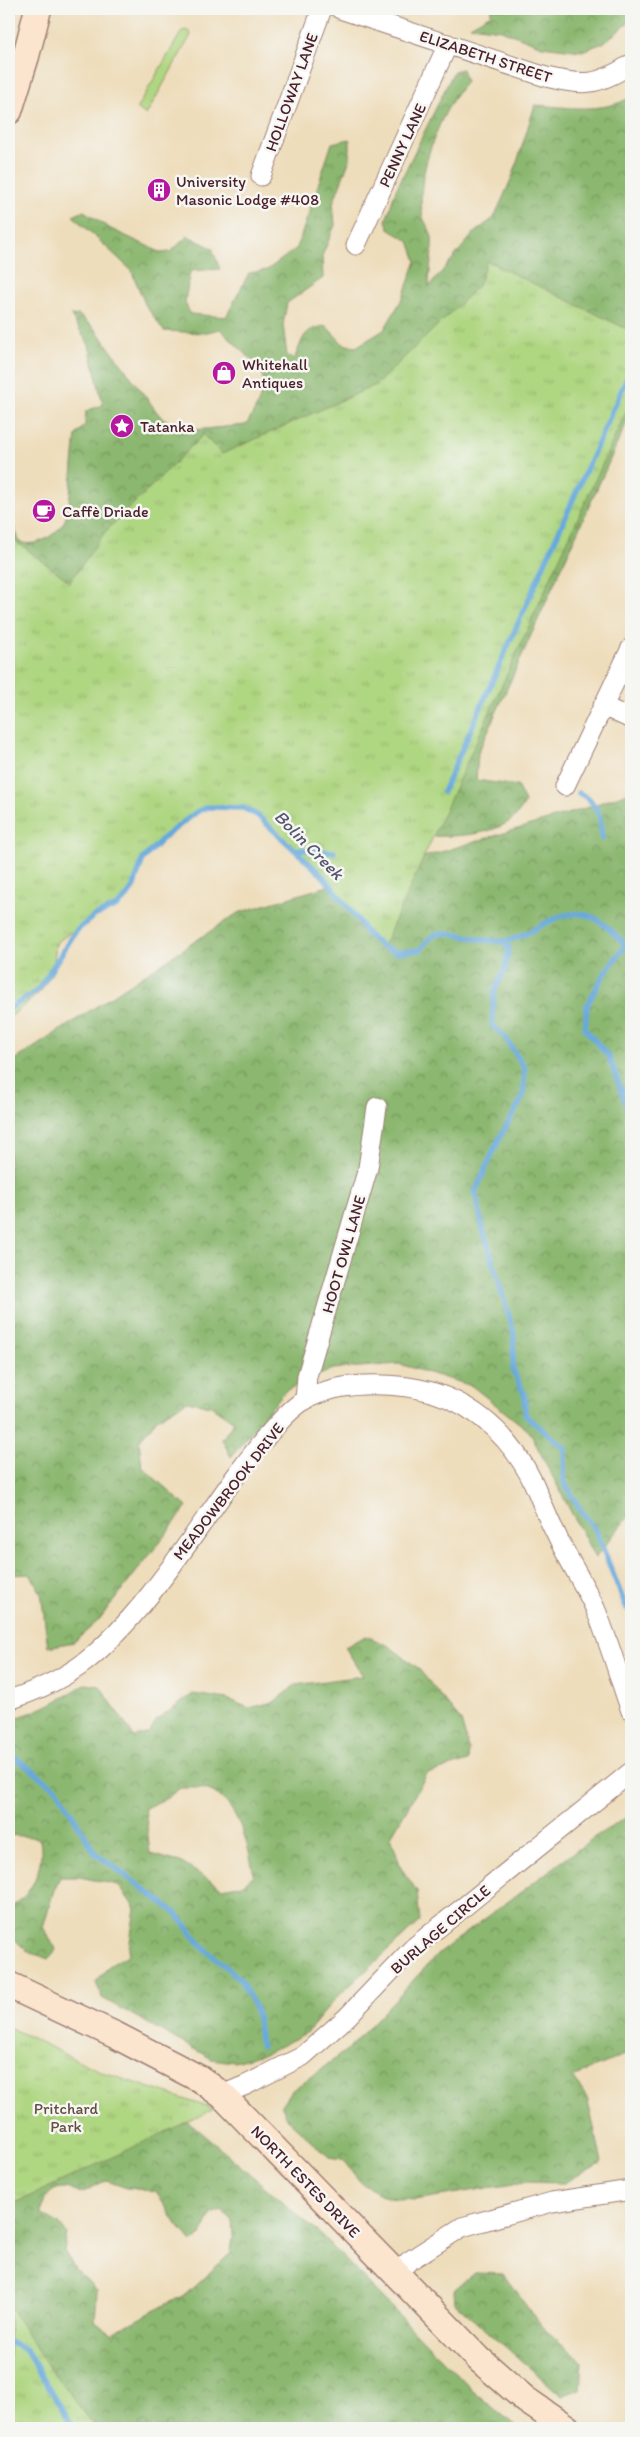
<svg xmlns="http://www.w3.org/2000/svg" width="640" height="2437" font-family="Itim,sans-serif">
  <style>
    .green { fill: #afd681; stroke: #7c7a56 }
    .forest { fill: url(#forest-crowns); stroke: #6a6b4d; fill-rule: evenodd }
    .park { fill: url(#park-tufts); stroke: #7c7a56 }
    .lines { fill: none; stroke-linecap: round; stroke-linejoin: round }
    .stream { stroke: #68a9dc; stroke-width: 5.5 }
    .minor-casing { stroke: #9c7e73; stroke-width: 21 }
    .secondary-casing { stroke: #9c7e73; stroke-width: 29 }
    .minor { stroke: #fff; stroke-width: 19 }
    .secondary { stroke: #fce5cf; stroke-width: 26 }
    .labels { text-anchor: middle; stroke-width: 5; stroke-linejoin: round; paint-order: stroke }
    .street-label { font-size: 16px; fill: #4a1f2b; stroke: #f6f6f2 }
    .poi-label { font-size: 16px; fill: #4a1f2b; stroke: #f6f6f2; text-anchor: start }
    .park-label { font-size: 16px; fill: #634d40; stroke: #f6f6f2 }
    .water-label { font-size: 18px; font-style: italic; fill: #565672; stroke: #f6f6f2 }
  </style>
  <defs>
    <pattern id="forest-crowns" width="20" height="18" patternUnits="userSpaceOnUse" patternTransform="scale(1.25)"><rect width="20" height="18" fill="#8bb76f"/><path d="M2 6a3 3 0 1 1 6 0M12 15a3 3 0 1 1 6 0" fill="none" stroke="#74945b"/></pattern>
    <pattern id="park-tufts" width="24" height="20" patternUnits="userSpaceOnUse" patternTransform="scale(1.25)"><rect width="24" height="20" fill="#afd681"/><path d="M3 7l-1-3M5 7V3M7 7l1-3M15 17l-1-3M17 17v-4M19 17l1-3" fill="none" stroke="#98b770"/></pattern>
  </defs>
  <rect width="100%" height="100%" fill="#f6f6f2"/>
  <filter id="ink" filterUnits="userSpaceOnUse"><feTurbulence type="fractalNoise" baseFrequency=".02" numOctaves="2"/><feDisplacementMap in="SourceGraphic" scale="10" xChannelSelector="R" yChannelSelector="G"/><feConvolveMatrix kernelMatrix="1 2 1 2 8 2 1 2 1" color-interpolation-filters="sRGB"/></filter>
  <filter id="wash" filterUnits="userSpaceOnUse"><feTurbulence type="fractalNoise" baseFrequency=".0096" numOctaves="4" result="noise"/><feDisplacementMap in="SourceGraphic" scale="20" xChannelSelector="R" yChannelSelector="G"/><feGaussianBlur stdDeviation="1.12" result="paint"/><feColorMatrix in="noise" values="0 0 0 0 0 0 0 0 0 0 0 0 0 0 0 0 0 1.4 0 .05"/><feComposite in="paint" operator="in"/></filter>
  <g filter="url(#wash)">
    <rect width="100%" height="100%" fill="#edb"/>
    <path class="green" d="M 188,30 L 191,35 L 146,115 L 137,108 L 182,31 Z"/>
    <g class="forest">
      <path d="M 491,9 L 631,9 L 631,21 L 603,43 L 582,51 L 542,46 L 501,30 L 470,26 L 491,14 Z"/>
      <path d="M 462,69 L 466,82 C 440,111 416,174 422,213 C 423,222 431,229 432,238 C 433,254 429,271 429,287 L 475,232 L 494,218 L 513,175 L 535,105 C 567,107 603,114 631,97 L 631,413 L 478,753 L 476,780 L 517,786 L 525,802 C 509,842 442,836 407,836 L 9,636 L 9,487 L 12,486 L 10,518 L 20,542 C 37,548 57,535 65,520 C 70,512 74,449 76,435 L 85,425 L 86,411 L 103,405 L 89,345 L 71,316 L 79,315 L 96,330 L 160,416 L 183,431 L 246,425 C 256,410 268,387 261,369 L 220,329 L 203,333 L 164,331 L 146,306 L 131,270 L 73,216 L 84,211 L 111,229 L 162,253 L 170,252 L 188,236 L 212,248 L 220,269 L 190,271 L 185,302 L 190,314 L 226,317 L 249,273 L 267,270 L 297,248 L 332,143 L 350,139 L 350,159 L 333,203 L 335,225 L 322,256 L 323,278 L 287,303 L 283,325 L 287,356 L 294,359 C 304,339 301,329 326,326 L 343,344 L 356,347 L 384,330 L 403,297 L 416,261 L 409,241 L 390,230 L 386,221 L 395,192 L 454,71 Z"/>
      <path d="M 631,792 L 631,1513 L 595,1558 L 529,1431 L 472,1386 L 399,1364 L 333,1369 L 285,1391 L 231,1457 L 222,1439 L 234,1422 L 211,1406 L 187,1401 L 157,1419 L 139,1441 L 142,1467 L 187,1507 L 98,1621 L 74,1642 L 48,1647 L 41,1593 L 30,1574 L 9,1575 L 9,1064 L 238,913 L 574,812 Z"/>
      <path d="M 366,1636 L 389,1646 L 418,1668 L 461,1721 L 469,1749 L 468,1761 L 427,1774 L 391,1836 L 401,1868 L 417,1891 L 420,1921 L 335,1999 L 308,2032 L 267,2053 L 234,2062 L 212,2059 L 102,1998 L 96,1982 L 109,1966 L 128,1955 L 135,1908 L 118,1885 L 80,1877 L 60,1877 L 54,1890 L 43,1927 L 56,1950 L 48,1959 L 26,1950 L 9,1934 L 9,1908 C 32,1897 45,1865 40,1840 L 32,1837 L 9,1835 L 9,1720 C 37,1712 61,1700 85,1684 L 100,1686 L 134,1737 L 149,1733 L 156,1721 L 193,1694 L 227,1699 L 249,1708 L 274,1702 L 295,1685 L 363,1676 L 345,1647 ZM 180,1788 C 188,1788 200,1787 208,1790 C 238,1800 249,1848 254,1875 L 244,1884 L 222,1888 L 180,1862 L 150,1854 L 145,1808 L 167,1798 Z"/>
      <path d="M 631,1815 L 631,2052 L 573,2077 L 587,2098 L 602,2162 L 564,2183 L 526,2182 L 415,2200 L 388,2198 L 362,2184 L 342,2159 L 329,2157 L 288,2120 L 281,2105 L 290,2092 L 348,2049 L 439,1953 L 596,1836 Z"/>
      <path d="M 9,2077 L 167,2108 L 200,2131 L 322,2236 L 473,2391 L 518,2428 L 9,2428 ZM 107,2181 L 127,2188 L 156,2191 L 178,2226 L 192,2242 L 202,2235 L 211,2214 L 222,2210 L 232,2221 L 233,2236 L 231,2253 L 186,2294 L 112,2333 L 95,2322 L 97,2290 L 76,2270 L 64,2251 L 67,2234 L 60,2225 L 42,2215 C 42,2202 48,2188 64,2188 C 71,2188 75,2194 83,2192 C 90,2190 97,2183 107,2181 Z"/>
      <path d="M 474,2273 L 503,2274 L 541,2326 L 582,2361 L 580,2389 L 562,2396 L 455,2303 L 454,2290 Z"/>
    </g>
    <g class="park">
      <path d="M 487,261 L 631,331 L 631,401 L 383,947 L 367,934 L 358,920 L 323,876 L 257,815 L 243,808 L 207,807 L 198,811 L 164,837 L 143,859 L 133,888 L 124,900 L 117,906 L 94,916 L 76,931 L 68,934 L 56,943 L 53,971 L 41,991 L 9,1018 L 9,536 L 70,582 L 105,532 L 203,435 L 222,454 L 376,385 L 478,286 Z"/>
      <path d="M 9,2027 L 102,2072 L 214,2109 L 9,2206 Z"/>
      <path d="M 9,2305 L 41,2357 L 96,2428 L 9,2428 Z"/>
    </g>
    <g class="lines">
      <g class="stream">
        <path d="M 443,792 L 631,369"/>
        <path d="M 579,793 C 599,803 601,817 602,839"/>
        <path d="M 294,849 L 334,852"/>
        <path d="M 502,942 L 509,947 L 505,969 L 494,992 L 492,1025 L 505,1037 L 525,1069 L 523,1097 L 499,1139 L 475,1192 L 483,1229 L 514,1333 L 513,1370 L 525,1396 L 525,1415 L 565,1448 L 564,1482 L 580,1509 L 596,1531 L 626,1607 L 631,1612"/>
        <path d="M 626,945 L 606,971 L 587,1005 L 585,1029 L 609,1057 L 631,1118"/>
        <path d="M 9,1009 L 38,990 L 76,931 L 94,916 L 117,906 L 124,900 L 133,888 L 143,859 L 164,837 L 198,811 L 207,807 L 243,808 L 257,815 L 323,876 L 358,920 L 367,934 L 383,947 L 395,952 L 420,950 C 424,945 428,939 433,936 C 445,927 483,944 503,941 C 532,938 556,907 586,915 C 604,919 616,938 631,949"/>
        <path d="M 9,1753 L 57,1789 L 95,1853 L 176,1913 L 202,1946 L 240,1979 L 256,2010 L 261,2046"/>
        <path d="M 9,2342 L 26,2350 L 74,2428"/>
      </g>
    </g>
  </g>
  <g filter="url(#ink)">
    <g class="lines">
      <g class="minor-casing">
        <g id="minor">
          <path d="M 340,9 L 546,77 C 585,86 597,86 631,64"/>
          <path d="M 261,176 L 322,9"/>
          <path d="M 356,245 L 448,44"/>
          <path d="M 603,706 L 631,719"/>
          <path d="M 565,786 L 631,648"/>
          <path d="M 305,1400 L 307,1376 L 368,1168 L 377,1107"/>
          <path d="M 9,1700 C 36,1691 63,1679 85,1662 C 142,1617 192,1536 235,1477 C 251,1456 283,1412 305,1400 C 335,1383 375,1383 408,1387 C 466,1395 509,1432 534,1484 C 541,1500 547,1517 555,1532 C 567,1558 583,1582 595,1608 C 609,1641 619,1677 631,1711"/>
          <path d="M 222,2095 L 246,2085 L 303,2056 L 347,2017 L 413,1948 L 631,1772"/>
          <path d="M 396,2274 L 409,2261 L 462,2227 L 552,2202 L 631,2190"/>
        </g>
      </g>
      <g class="secondary-casing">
        <g id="secondary">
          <path d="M 9,111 L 26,56 L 38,9"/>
          <path d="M 9,1985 L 115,2035 L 200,2079 L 222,2095 L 480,2360 L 526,2400 L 567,2428"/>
        </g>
      </g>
      <use href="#minor" class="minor"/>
      <use href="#secondary" class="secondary"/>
    </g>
  </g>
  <defs>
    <g id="building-disc" transform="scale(1.25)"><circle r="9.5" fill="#b5179e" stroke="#f6f6f2"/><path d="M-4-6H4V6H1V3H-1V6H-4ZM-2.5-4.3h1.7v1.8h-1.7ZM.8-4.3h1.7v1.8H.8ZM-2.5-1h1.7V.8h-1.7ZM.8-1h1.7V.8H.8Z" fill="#fff"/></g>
    <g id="shop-disc" transform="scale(1.25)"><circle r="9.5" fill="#b5179e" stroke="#f6f6f2"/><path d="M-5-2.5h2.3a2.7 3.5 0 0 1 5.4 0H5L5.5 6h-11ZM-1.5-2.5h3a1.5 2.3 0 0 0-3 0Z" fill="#fff"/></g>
    <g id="sight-disc" transform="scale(1.25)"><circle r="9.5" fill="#b5179e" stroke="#f6f6f2"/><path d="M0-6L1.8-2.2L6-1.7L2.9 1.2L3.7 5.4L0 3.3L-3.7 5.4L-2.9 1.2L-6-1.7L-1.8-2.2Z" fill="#fff"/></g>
    <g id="cafe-disc" transform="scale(1.25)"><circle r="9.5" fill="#b5179e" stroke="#f6f6f2"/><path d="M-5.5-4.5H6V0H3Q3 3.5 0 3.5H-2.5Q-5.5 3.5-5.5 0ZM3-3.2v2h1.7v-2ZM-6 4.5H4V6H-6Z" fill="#fff"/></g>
  </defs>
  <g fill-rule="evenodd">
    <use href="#building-disc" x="159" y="190"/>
    <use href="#shop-disc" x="224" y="373"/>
    <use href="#sight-disc" x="122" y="426"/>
    <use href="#cafe-disc" x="44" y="511"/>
  </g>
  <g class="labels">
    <g class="street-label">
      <text transform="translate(486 56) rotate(18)" y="6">ELIZABETH STREET</text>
      <text transform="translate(291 92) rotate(-70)" y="6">HOLLOWAY LANE</text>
      <text transform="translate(402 145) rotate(-65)" y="6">PENNY LANE</text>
      <text transform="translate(343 1254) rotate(-74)" y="6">HOOT OWL LANE</text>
      <text transform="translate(228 1491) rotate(-52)" y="6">MEADOWBROOK DRIVE</text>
      <text transform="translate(440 1929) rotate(-41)" y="6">BURLAGE CIRCLE</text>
      <text transform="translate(306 2181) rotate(46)" y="6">NORTH ESTES DRIVE</text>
    </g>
    <g class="poi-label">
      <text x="176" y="187">University<tspan x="176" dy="18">Masonic Lodge #408</tspan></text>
      <text x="242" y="370">Whitehall<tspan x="242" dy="18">Antiques</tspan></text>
      <text x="140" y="432">Tatanka</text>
      <text x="62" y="517">Caffè Driade</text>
    </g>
    <g class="park-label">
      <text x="66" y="2114">Pritchard<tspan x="66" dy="18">Park</tspan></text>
    </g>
    <g class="water-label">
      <text transform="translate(309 845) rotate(45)" y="6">Bolin Creek</text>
    </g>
  </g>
  <rect width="640" height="2437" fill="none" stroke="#f6f6f2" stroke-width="30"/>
</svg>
